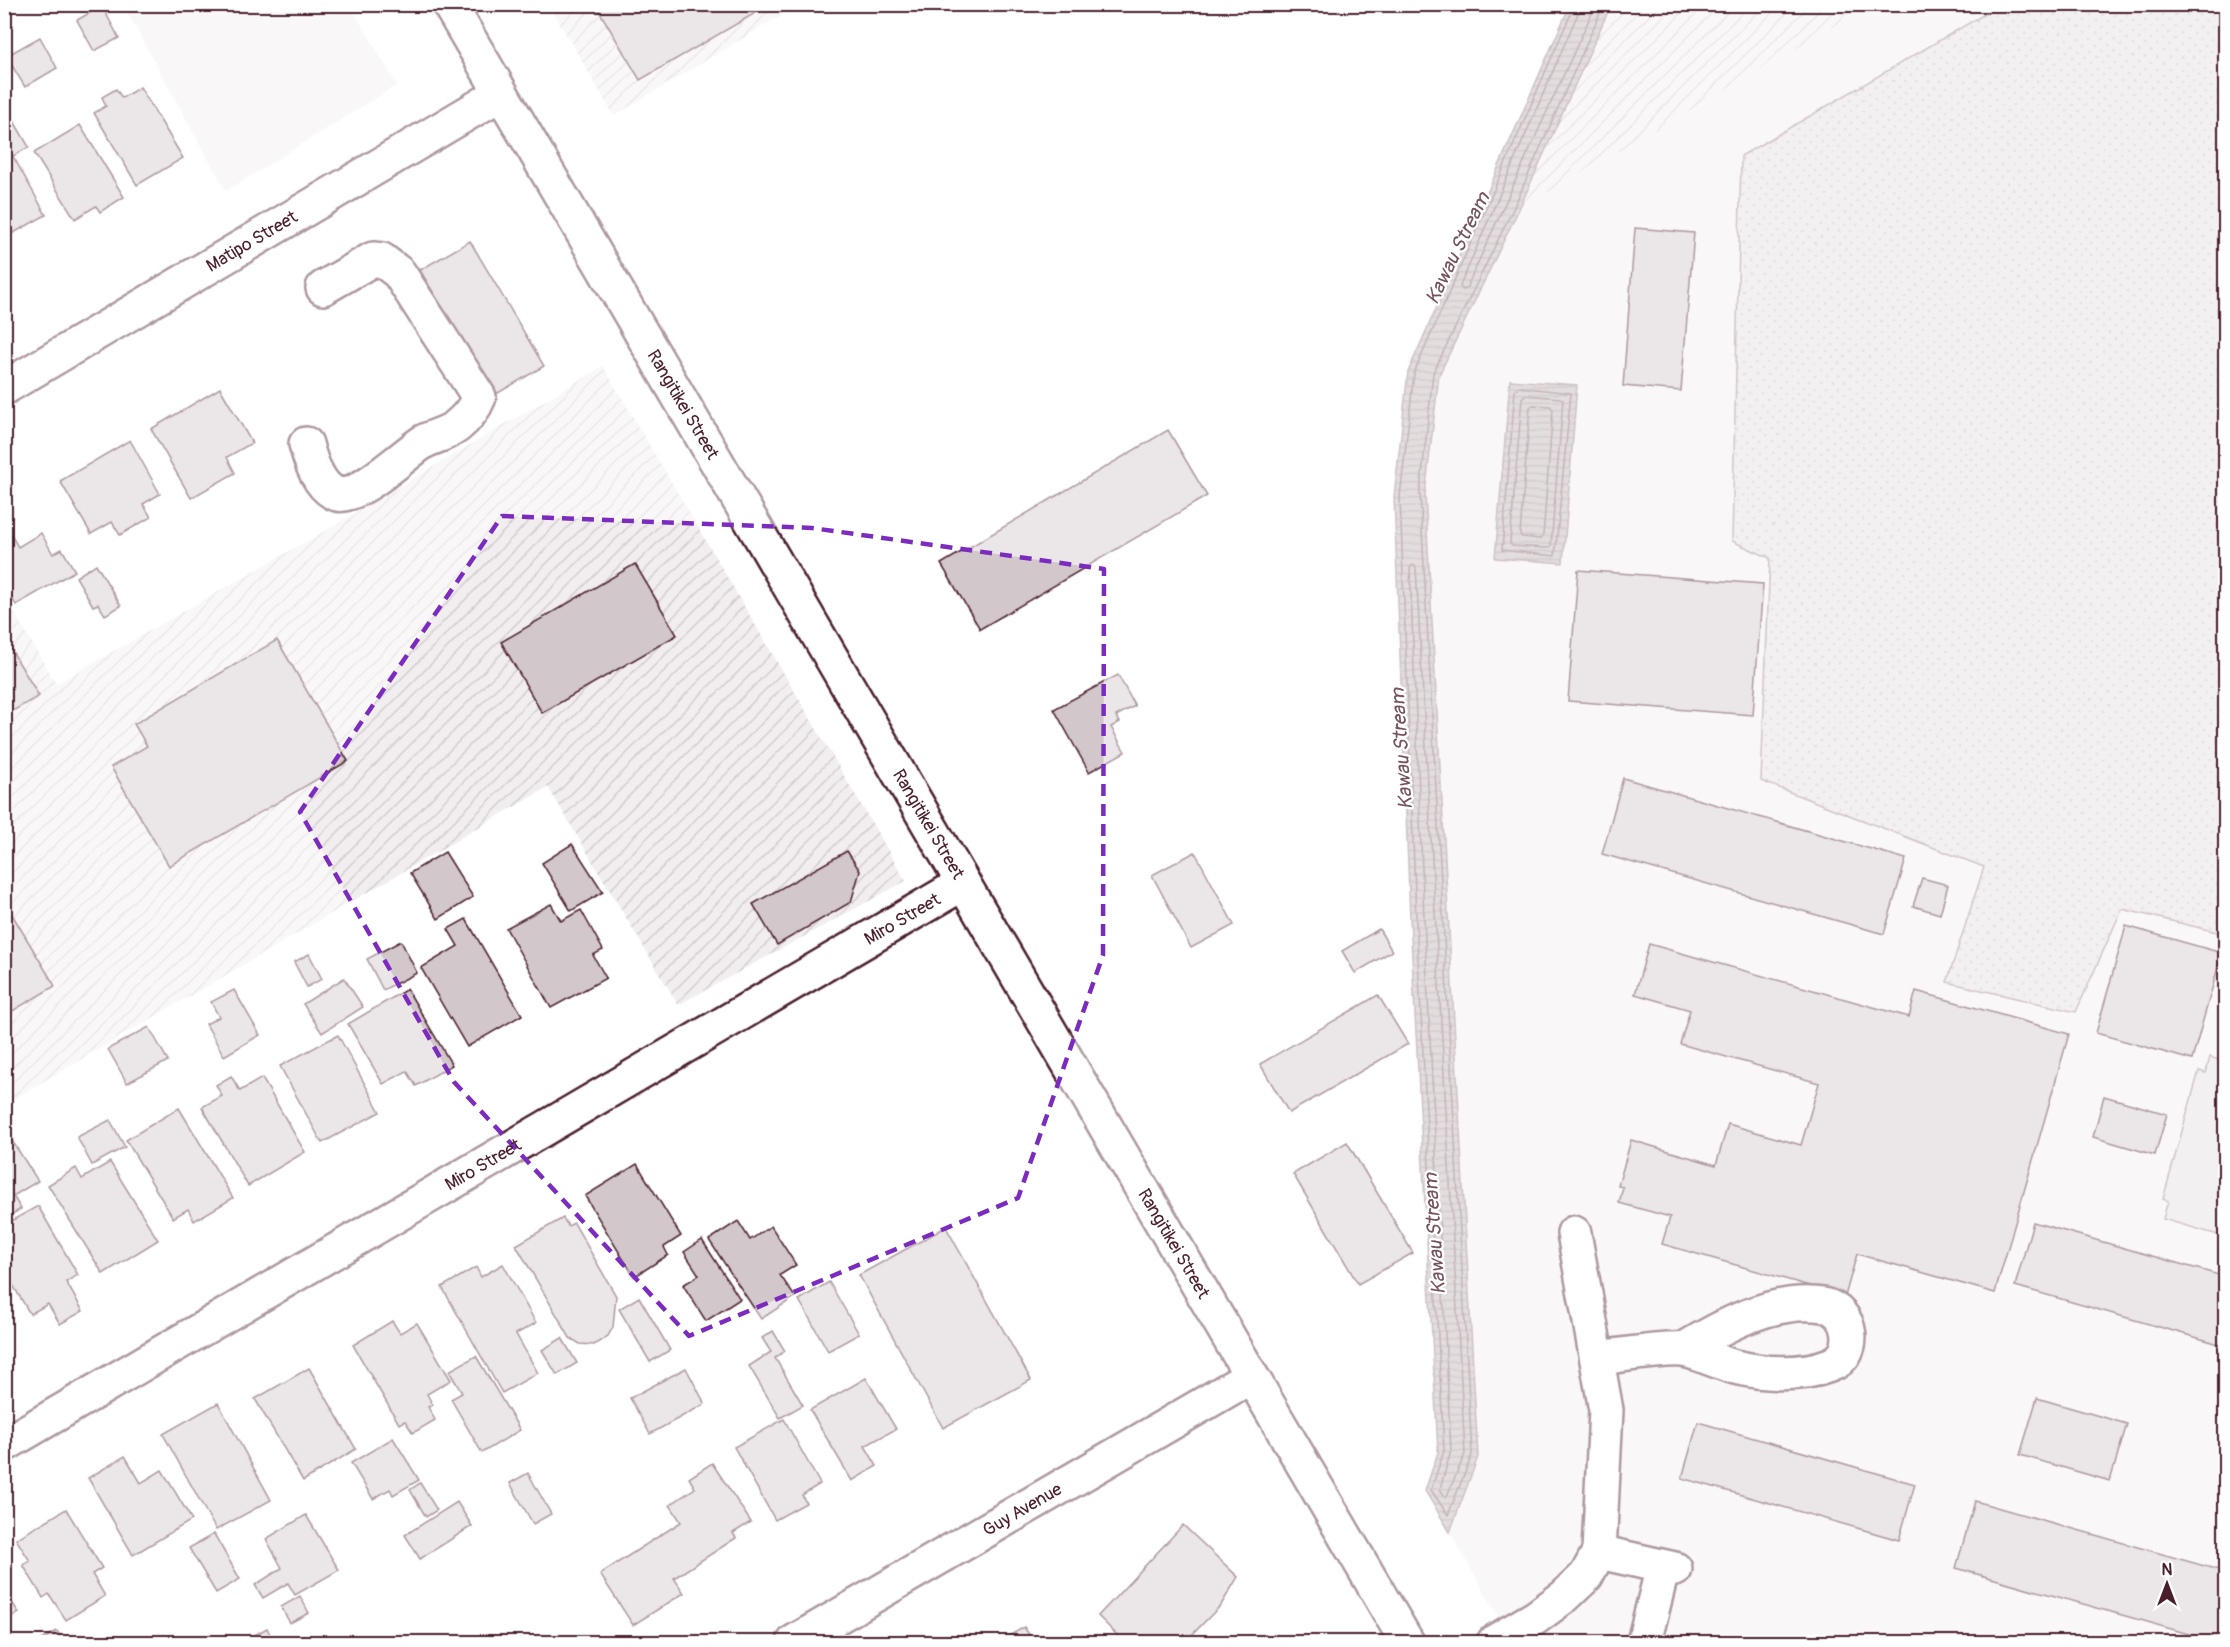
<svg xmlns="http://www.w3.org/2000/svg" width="2230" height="1647" font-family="Pangolin,sans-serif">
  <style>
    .built { fill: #f2eeef }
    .industrial { fill: url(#industrial-furrows) }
    .grass { fill: #e5dee0; stroke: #987e86; stroke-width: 1.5 }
    .park { fill: url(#park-dots); stroke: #987e86; stroke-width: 1.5 }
    .water { fill: url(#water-rules); stroke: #91787e; stroke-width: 1.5 }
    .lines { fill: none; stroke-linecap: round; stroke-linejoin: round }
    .shore { stroke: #7a5a63; stroke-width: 1.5 }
    .building { fill: #d2c7cb; stroke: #4a1f2b; stroke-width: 1.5 }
    .minor-casing { stroke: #4a1f2b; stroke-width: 38 }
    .highway-casing { stroke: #4a1f2b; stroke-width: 38 }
    .minor { stroke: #fff; stroke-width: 33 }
    .highway { stroke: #fff; stroke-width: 33 }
    .marked { fill: none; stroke: #7b2cbf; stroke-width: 4.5; stroke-dasharray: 12 8; stroke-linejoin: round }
    .labels { text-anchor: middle; stroke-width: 4.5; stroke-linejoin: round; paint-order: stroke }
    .street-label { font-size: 18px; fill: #4a1f2b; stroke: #fff }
    .water-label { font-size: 20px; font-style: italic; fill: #74535c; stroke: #fff }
  </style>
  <defs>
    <pattern id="industrial-furrows" width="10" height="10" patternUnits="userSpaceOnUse" patternTransform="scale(1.5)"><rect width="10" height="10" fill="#f2eeef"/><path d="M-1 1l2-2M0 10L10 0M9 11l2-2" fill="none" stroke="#d1cccd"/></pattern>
    <pattern id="park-dots" width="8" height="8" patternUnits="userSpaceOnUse" patternTransform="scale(1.5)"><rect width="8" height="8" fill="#e5dee0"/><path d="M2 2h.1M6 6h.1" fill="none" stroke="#c6bec0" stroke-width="1.8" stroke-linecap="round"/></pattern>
    <pattern id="water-rules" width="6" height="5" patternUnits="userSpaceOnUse" patternTransform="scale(1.5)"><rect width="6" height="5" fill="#c1b3b6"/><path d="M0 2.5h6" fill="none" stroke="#9f9194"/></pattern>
  </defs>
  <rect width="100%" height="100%" fill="#fff"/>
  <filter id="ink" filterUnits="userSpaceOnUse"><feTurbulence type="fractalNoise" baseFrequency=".0167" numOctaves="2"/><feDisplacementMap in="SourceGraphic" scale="12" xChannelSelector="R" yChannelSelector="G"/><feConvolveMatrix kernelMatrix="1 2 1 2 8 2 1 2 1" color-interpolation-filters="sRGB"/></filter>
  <g filter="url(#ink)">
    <g class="built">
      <path d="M 123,5 L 350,5 L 397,85 L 226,191 Z"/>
      <path d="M 1871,5 L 2225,5 L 2225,1642 L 1513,1642 L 1450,1532 L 1478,1457 L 1425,494 L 1439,375 L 1519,209 Z"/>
    </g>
    <g class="industrial">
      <path d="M 549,5 L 798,5 L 614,116 Z"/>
      <path d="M 1611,5 L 1611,4 L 1871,5 L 1519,209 Z"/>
      <path d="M 603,366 L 906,881 L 678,1005 L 548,787 L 5,1104 L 4,595 L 56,684 L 328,529 Z"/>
    </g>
    <path class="grass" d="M 2210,1057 L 2225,1062 L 2225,1237 L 2163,1219 L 2168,1201 L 2163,1199 L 2199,1071 L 2206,1073 Z"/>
    <path class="park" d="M 2000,5 L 2225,5 L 2225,934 L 2122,909 L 2076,1012 L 1947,982 L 1984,867 L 1761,781 L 1770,558 L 1732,541 L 1741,156 Z"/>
    <g class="water">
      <path d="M 1570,5 L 1611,5 L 1519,209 L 1439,375 L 1425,494 L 1478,1457 L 1450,1532 L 1425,1491 L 1438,1452 L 1410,919 L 1394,497 L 1408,372 Z"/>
      <path d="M 1510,380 L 1577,385 L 1563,563 L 1495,558 Z"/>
    </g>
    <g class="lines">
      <g class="shore">
        <path d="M 1575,4 L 1414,373 L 1400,497 L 1416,919 L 1444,1451 L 1431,1490 L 1448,1515 L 1472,1455 L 1420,493 L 1433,373 L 1514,207 L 1604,4"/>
        <path d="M 1582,4 L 1460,286 L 1462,290 L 1466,289 L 1596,4"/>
        <path d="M 1518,387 L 1571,393 L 1555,556 L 1502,550 L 1515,390 Z"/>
        <path d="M 1525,395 L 1560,398 L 1563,400 L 1551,546 L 1548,548 L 1512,546 L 1510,543 L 1522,398 Z"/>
        <path d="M 1533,405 L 1550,406 L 1553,409 L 1543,536 L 1540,539 L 1522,537 L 1520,534 L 1530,407 Z"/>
        <path d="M 1413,565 L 1416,568 L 1465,1454 L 1446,1498 L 1440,1489 L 1451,1451 L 1424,919 L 1410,568 Z"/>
      </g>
    </g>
    <g class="building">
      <path d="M 595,4 L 771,4 L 640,80 Z"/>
      <path d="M 102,6 L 119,38 L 94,51 L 77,20 Z"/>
      <path d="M 40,37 L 57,68 L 25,87 L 6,56 Z"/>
      <path d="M 140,87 L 183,158 L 137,185 L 94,113 L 106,106 L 102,97 L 116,89 L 122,98 Z"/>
      <path d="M 4,104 L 29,147 L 13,156 L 46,215 L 10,235 L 4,227 Z"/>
      <path d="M 80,125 L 124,197 L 100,212 L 96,206 L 75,219 L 34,153 Z"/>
      <path d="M 1635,228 L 1694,233 L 1681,391 L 1623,386 Z"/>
      <path d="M 470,241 L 544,366 L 493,396 L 420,270 Z"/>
      <path d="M 220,388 L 252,443 L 227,457 L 235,473 L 191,498 L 151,429 Z"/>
      <path d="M 1168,430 L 1207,496 L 980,629 L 941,564 Z"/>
      <path d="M 130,440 L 160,494 L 143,504 L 151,517 L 120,535 L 112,522 L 91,534 L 60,481 Z"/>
      <path d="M 6,525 L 18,547 L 41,533 L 53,554 L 62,549 L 75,571 L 16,605 L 4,586 Z"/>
      <path d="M 96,564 L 121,606 L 105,615 L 98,604 L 93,606 L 76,577 Z"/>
      <path d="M 635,564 L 677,635 L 542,713 L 501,642 Z"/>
      <path d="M 1578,570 L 1763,584 L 1753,715 L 1568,701 Z"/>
      <path d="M 4,638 L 39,696 L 4,716 Z"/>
      <path d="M 277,640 L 348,761 L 169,866 L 111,767 L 147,746 L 134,724 Z"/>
      <path d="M 1118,675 L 1135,706 L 1116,716 L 1120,722 L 1111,727 L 1125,752 L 1089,772 L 1054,709 Z"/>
      <path d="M 1623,778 L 1906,859 L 1884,934 L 1602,854 Z"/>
      <path d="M 572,844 L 603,892 L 571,911 L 542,863 Z"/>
      <path d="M 847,851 L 860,871 L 851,902 L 777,945 L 753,904 Z"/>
      <path d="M 445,852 L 473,897 L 438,919 L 410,873 Z"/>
      <path d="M 1195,852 L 1234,925 L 1191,948 L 1152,875 Z"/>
      <path d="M 1922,878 L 1948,885 L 1940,914 L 1913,906 Z"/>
      <path d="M 4,901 L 55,986 L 4,1016 Z"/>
      <path d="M 551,904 L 561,921 L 581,910 L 603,950 L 593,955 L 606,978 L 551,1008 L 506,928 Z"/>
      <path d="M 466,919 L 522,1015 L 467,1047 L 421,968 L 458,946 L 448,929 Z"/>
      <path d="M 2126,926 L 2222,953 L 2192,1060 L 2096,1033 Z"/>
      <path d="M 1379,929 L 1392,951 L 1355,973 L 1342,951 Z"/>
      <path d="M 401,941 L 417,973 L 383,990 L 367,959 Z"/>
      <path d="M 1649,944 L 1909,1017 L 1916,991 L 2069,1034 L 1995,1293 L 1857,1254 L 1845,1296 L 1662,1244 L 1670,1217 L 1619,1203 L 1623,1187 L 1618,1186 L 1631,1140 L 1716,1165 L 1728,1124 L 1801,1145 L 1819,1083 L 1680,1044 L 1690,1010 L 1635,994 Z"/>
      <path d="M 309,954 L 322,979 L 307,987 L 294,962 Z"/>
      <path d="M 344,978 L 363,1007 L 322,1033 L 303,1004 Z"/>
      <path d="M 407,989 L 452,1065 L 416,1086 L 407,1071 L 383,1084 L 348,1024 Z"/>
      <path d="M 234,990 L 260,1035 L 224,1056 L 206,1024 L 219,1017 L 211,1002 Z"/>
      <path d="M 1378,995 L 1408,1044 L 1289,1113 L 1260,1064 Z"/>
      <path d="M 149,1027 L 168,1061 L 127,1083 L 108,1049 Z"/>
      <path d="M 338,1035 L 380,1112 L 322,1143 L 280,1066 Z"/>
      <path d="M 231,1076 L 240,1091 L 262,1078 L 305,1152 L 248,1186 L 202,1107 L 222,1096 L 216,1085 Z"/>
      <path d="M 2104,1096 L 2167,1114 L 2155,1155 L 2093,1137 Z"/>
      <path d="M 179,1108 L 233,1198 L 194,1221 L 188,1209 L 173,1218 L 126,1140 Z"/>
      <path d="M 110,1120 L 125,1147 L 92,1165 L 77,1137 Z"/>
      <path d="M 4,1128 L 38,1181 L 13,1196 L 21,1209 L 4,1219 Z"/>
      <path d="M 1347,1142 L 1413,1253 L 1358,1284 L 1293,1174 Z"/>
      <path d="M 110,1162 L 158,1240 L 103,1274 L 48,1185 L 76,1168 L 82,1179 Z"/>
      <path d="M 637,1164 L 681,1236 L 664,1247 L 668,1255 L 634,1277 L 585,1196 Z"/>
      <path d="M 38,1206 L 78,1275 L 66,1282 L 83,1311 L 60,1324 L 48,1304 L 30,1314 L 4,1270 L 4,1225 Z"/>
      <path d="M 563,1218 L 568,1226 L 574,1223 L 616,1296 L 613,1327 L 608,1336 L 594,1345 L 580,1344 L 570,1338 L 516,1245 Z"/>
      <path d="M 738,1221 L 750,1240 L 771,1226 L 796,1265 L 780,1275 L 795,1297 L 761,1319 L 709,1240 Z"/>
      <path d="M 2033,1222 L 2226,1277 L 2226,1346 L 2015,1286 Z"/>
      <path d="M 946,1227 L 1031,1380 L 943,1428 L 859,1275 Z"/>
      <path d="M 702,1240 L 740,1299 L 706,1321 L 683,1285 L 699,1275 L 684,1252 Z"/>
      <path d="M 503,1264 L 536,1323 L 516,1334 L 538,1373 L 502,1393 L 442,1287 L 476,1267 L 481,1277 Z"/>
      <path d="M 829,1282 L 859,1334 L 828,1351 L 799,1300 Z"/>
      <path d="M 639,1297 L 670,1350 L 650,1362 L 619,1309 Z"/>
      <path d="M 392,1321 L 400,1333 L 417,1323 L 451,1380 L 427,1394 L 433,1405 L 428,1407 L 435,1420 L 413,1433 L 405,1421 L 399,1424 L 353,1345 Z"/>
      <path d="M 773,1331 L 785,1351 L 775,1358 L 803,1405 L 780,1418 L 749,1366 L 771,1352 L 762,1338 Z"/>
      <path d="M 562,1338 L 577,1363 L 557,1375 L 542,1350 Z"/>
      <path d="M 476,1356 L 520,1430 L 482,1453 L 451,1399 L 462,1393 L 449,1371 Z"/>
      <path d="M 309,1368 L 356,1449 L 303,1481 L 255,1399 Z"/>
      <path d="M 686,1368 L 705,1404 L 650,1434 L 630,1398 Z"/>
      <path d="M 866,1378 L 896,1429 L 865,1446 L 877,1466 L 852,1481 L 810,1410 Z"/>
      <path d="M 2037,1398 L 2127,1424 L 2110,1481 L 2020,1455 Z"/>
      <path d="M 218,1403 L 271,1500 L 216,1530 L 163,1434 Z"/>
      <path d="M 784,1419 L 820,1484 L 802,1495 L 806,1503 L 775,1520 L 734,1447 Z"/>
      <path d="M 1698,1422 L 1915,1484 L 1899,1540 L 1682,1478 Z"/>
      <path d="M 393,1438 L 419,1480 L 393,1495 L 390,1489 L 373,1499 L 351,1463 Z"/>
      <path d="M 125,1456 L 141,1483 L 162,1470 L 192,1520 L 133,1555 L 88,1478 Z"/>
      <path d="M 712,1463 L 751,1522 L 733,1533 L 736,1538 L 674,1578 L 684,1593 L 633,1625 L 600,1574 L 681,1522 L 670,1505 L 695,1488 L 689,1478 Z"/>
      <path d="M 528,1473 L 551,1514 L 533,1524 L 510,1483 Z"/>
      <path d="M 420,1483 L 437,1510 L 426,1517 L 410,1490 Z"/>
      <path d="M 1975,1501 L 2226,1572 L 2226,1642 L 2217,1642 L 1956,1568 Z"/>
      <path d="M 457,1502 L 472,1526 L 420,1559 L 405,1535 Z"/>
      <path d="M 66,1509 L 102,1568 L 92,1574 L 105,1596 L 66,1620 L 49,1594 L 43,1598 L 23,1565 L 30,1561 L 16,1539 Z"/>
      <path d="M 306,1515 L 339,1570 L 295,1595 L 288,1583 L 263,1598 L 255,1585 L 282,1568 L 266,1539 Z"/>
      <path d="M 1183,1525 L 1238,1577 L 1221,1605 L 1186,1641 L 1124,1642 L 1098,1616 Z"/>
      <path d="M 214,1534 L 240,1579 L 216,1593 L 189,1548 Z"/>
      <path d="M 4,1590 L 19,1613 L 4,1622 Z"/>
      <path d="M 300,1596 L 309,1613 L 290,1623 L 281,1607 Z"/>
      <path d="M 1024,1627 L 1034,1642 L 999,1642 Z"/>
      <path d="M 267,1628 L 274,1642 L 242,1642 Z"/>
      <path d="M 57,1631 L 64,1642 L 38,1642 Z"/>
    </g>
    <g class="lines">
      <g class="minor-casing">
        <g id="minor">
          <path id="s1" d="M 4,388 L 500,94"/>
          <path d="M 306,444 C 310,460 319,488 337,494 C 357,500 406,453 423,442 C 434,436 447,434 457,426 C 467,418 474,410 479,397 L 399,273 L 382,260 L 373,259 L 323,288"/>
          <path d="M 1597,1358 C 1619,1356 1663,1348 1683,1350 C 1701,1353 1718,1363 1735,1367 C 1764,1374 1802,1376 1830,1365 C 1859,1355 1853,1310 1823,1305 C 1775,1297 1722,1326 1683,1350"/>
          <path id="s2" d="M 4,1445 L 962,884"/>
          <path d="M 1599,1552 L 1675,1569"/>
          <path id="s3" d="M 794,1642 L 1250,1377"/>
          <path d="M 1494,1642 L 1535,1618 L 1565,1596 L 1586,1576 L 1599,1552 L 1606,1410 L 1574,1233"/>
          <path d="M 1644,1642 L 1663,1567"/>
        </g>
      </g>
      <g class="highway-casing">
        <g id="highway">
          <path id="s4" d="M 449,4 L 1407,1642"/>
        </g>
      </g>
      <use href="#minor" class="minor"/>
      <use href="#highway" class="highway"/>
    </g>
  </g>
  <path d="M0 0H2230V1647H0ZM 502,516 L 812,528 L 1104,569 L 1103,955 L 1018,1198 L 689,1336 L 454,1082 L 300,812 Z" fill="#fff" fill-opacity=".55" fill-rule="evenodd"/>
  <path class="marked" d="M 502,516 L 812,528 L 1104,569 L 1103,955 L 1018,1198 L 689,1336 L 454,1082 L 300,812 Z"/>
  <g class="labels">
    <g class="street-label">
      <text dy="6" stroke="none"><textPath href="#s1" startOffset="288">Matipo Street</textPath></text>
      <text dy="6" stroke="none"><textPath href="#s4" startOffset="464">Rangitikei Street</textPath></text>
      <text dy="6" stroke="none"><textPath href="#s4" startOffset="950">Rangitikei Street</textPath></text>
      <text dy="6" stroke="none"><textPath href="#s2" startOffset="1041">Miro Street</textPath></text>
      <text dy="6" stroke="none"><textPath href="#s2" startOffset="555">Miro Street</textPath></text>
      <text dy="6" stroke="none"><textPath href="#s4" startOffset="1436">Rangitikei Street</textPath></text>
      <text dy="6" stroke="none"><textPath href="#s3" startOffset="264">Guy Avenue</textPath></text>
    </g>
    <g class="water-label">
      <text transform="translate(1457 248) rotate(-64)" y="7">Kawau Stream</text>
      <text transform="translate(1401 749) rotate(-94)" y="7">Kawau Stream</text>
      <text transform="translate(1434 1234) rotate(-94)" y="7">Kawau Stream</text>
    </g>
  </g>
  <rect width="2230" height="1647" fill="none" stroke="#fff" stroke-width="24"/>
  <rect x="12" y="12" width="2206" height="1623" fill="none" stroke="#4a1f2b" stroke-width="2" filter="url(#ink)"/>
  <g transform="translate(2167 1584)" stroke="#ffffff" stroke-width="4.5" paint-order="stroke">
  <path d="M0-4.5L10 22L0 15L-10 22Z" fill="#4a1f2b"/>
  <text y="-9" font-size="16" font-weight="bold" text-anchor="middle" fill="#4a1f2b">N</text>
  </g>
</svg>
